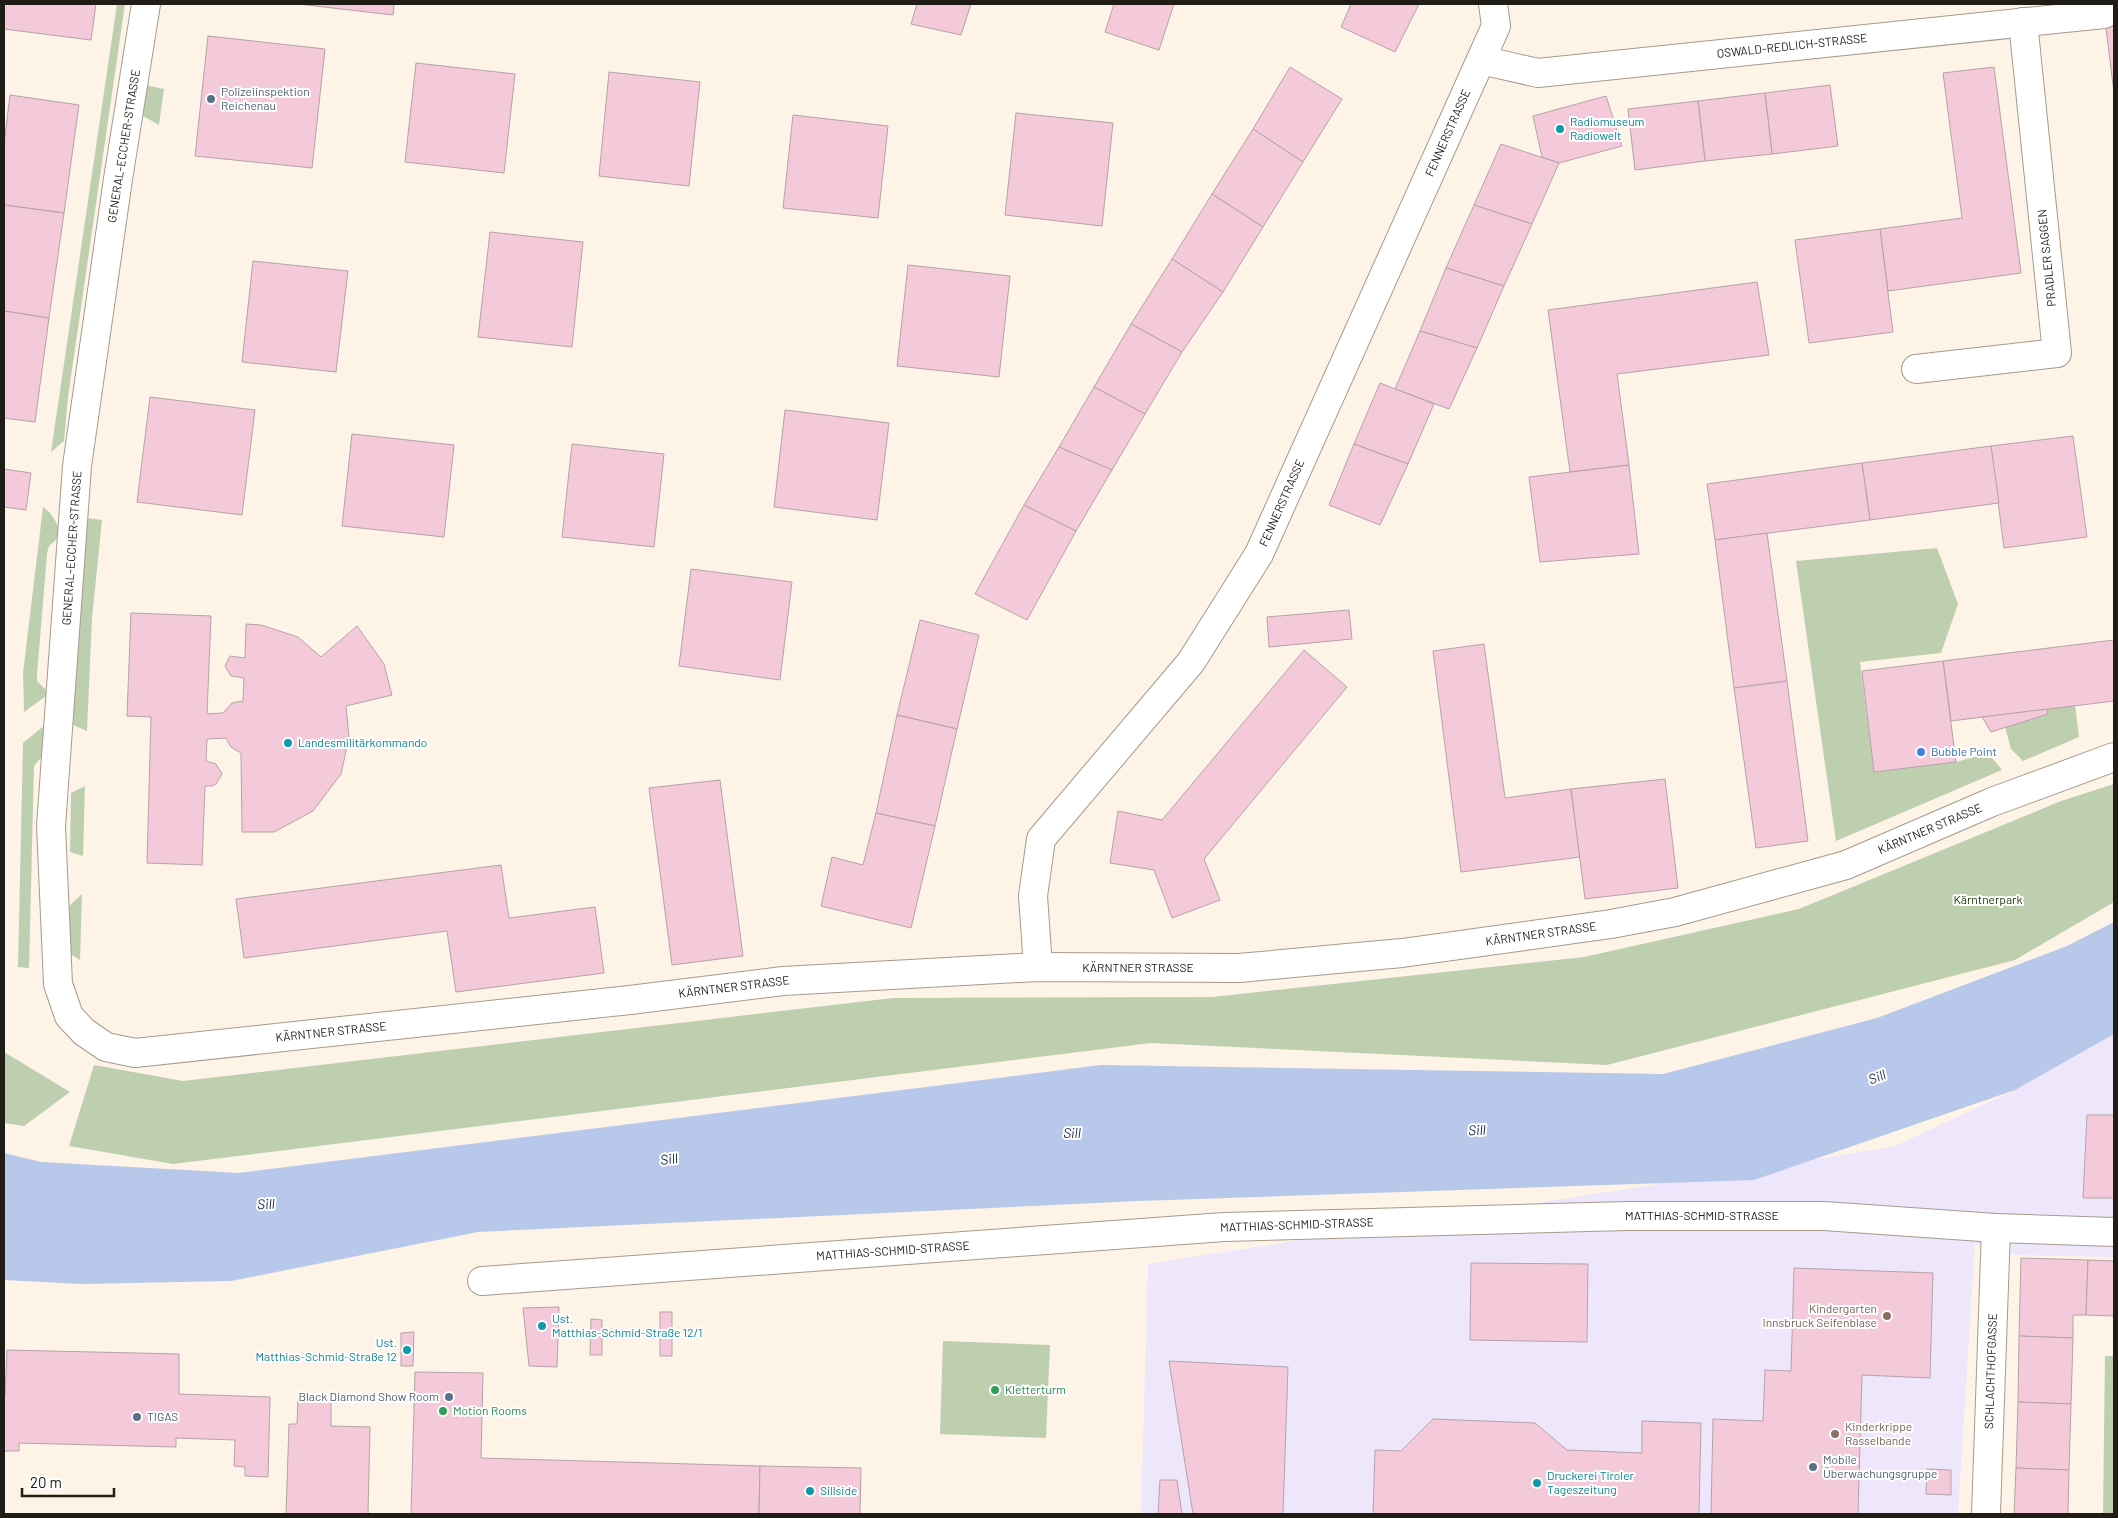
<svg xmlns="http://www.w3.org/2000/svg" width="2118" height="1518" font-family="Barlow,sans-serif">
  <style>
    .commercial { fill: #eee7fc }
    .green { fill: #becfb0 }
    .water { fill: #b7c8ea }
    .building { fill: #f4cadb; stroke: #b5a2a9 }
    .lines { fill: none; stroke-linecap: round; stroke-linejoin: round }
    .minor-casing { stroke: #a79a8c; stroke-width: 30 }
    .minor { stroke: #fff; stroke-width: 28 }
    .service-dot { fill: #5c6f8a; stroke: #fff; stroke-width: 2 }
    .culture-dot { fill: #0f9aa8; stroke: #fff; stroke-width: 2 }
    .shop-dot { fill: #3f7fe0; stroke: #fff; stroke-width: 2 }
    .education-dot { fill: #8d6e63; stroke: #fff; stroke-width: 2 }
    .leisure-dot { fill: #2e9e5b; stroke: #fff; stroke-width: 2 }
    .labels { text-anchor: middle; stroke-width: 4; stroke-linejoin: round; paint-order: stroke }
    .street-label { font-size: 12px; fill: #201c16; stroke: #fff }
    .service-label { font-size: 12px; fill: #4e5e75; stroke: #fff; text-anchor: start }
    .culture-label { font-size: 12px; fill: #0d838f; stroke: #fff; text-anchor: start }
    .shop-label { font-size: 12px; fill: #366cbe; stroke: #fff; text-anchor: start }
    .park-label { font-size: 12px; fill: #1c3200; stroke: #fff }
    .education-label { font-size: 12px; fill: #785e54; stroke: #fff; text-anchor: end }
    .leisure-label { font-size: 12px; fill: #27864d; stroke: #fff; text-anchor: start }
    .water-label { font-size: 14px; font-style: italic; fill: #182b56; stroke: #fff }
  </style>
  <rect width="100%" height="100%" fill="#fef3e7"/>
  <path class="commercial" d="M 2114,1034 L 2114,1257 L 2015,1255 L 1975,1244 L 1958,1514 L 1141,1514 L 1148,1264 L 1893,1147 L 2015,1090 Z"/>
  <g class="green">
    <path d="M 117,4 L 125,4 L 68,397 L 64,441 L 51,452 Z"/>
    <path d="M 146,85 L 164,89 L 159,125 L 143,116 L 139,111 Z"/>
    <path d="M 43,507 C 51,512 63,528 57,538 C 52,546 49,541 47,555 L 37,674 L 37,681 L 46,690 L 46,696 L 24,712 L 23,673 Z"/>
    <path d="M 87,518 L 102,520 L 92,618 L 87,731 L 73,725 Z"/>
    <path d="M 1937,548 L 1958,604 L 1941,653 L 1860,662 L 1874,772 L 1956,762 L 1988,753 L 2002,770 L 1836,841 L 1796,561 Z"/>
    <path d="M 2075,705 L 2079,737 L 2023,761 L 2011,749 L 2005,727 L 2048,713 L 2047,709 Z"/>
    <path d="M 45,725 L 45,753 L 34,766 L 29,968 L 18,967 L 23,743 Z"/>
    <path d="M 2114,784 L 2114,902 L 2015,960 L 1607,1065 L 1151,1043 L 173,1164 L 69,1146 L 94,1065 L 183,1081 L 893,998 L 1212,997 L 1584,957 L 1799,909 L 2061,801 Z"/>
    <path d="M 85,786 L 83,856 L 70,852 L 71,793 Z"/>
    <path d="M 82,894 L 80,960 L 70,954 L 68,907 Z"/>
    <path d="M 4,1052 L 70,1092 L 24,1126 L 4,1123 Z"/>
    <path d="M 943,1341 L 1050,1345 L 1046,1438 L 940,1434 Z"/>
    <path d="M 2105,1356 L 2114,1356 L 2114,1514 L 2103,1514 Z"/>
  </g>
  <path class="water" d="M 2114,922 L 2114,1034 L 2015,1090 L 1754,1180 L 1139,1201 L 478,1232 L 231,1281 L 81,1284 L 4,1280 L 4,1153 L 41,1162 L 239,1173 L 1101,1065 L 1663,1074 L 1877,1018 L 2067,946 Z"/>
  <g class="building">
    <path d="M 4,4 L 96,4 L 91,40 L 4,29 Z"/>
    <path d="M 298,4 L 394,4 L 393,15 Z"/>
    <path d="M 917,4 L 971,4 L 961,35 L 911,24 Z"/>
    <path d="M 1114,4 L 1174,4 L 1159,50 L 1105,32 Z"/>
    <path d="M 1351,4 L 1419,4 L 1395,52 L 1341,27 Z"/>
    <path d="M 2103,4 L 2114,4 L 2114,93 L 2106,28 Z"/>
    <path d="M 208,36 L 325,49 L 312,168 L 195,156 Z"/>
    <path d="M 416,63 L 515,74 L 504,173 L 405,162 Z"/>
    <path d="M 1290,67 L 1342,99 L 1303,162 L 1253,129 Z"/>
    <path d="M 1994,67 L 2021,273 L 1888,291 L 1880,229 L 1962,218 L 1943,73 Z"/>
    <path d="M 609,72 L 700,82 L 689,186 L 599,176 Z"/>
    <path d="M 1830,85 L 1838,146 L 1772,154 L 1765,93 Z"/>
    <path d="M 1765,93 L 1772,154 L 1705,161 L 1698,101 Z"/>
    <path d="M 10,95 L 79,105 L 64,213 L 4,205 L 4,144 Z"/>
    <path d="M 1606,96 L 1622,146 L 1559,163 L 1542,157 L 1533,116 Z"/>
    <path d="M 1698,101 L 1705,161 L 1635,170 L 1628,109 Z"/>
    <path d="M 1016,113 L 1113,123 L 1102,226 L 1005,215 Z"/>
    <path d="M 793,115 L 888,126 L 878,218 L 783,208 Z"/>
    <path d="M 1253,129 L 1303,162 L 1263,227 L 1212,194 Z"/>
    <path d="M 1501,144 L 1559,163 L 1532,224 L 1474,205 Z"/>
    <path d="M 1212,194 L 1263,227 L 1223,292 L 1172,259 Z"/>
    <path d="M 4,205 L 64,213 L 49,318 L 4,311 Z"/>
    <path d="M 1474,205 L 1532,224 L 1504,286 L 1446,268 Z"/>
    <path d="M 1880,229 L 1893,332 L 1809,343 L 1795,240 Z"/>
    <path d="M 490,232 L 583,242 L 572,347 L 478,337 Z"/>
    <path d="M 1172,259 L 1223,292 L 1182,352 L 1131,324 Z"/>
    <path d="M 253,261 L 348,271 L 336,372 L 242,362 Z"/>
    <path d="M 908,265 L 1010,276 L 999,377 L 897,366 Z"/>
    <path d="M 1446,268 L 1504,286 L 1477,348 L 1420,331 Z"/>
    <path d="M 1757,282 L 1769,355 L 1617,374 L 1629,465 L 1570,472 L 1548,310 Z"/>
    <path d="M 4,311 L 49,318 L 35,422 L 4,418 Z"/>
    <path d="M 1131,324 L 1182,352 L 1145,414 L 1094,387 Z"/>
    <path d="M 1420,331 L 1477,348 L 1449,409 L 1395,389 Z"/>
    <path d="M 1380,383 L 1434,404 L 1408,464 L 1354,444 Z"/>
    <path d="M 1094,387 L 1145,414 L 1112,470 L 1059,447 Z"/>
    <path d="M 150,397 L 255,410 L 242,515 L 137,502 Z"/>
    <path d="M 785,410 L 889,423 L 877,520 L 774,507 Z"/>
    <path d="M 352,434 L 454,445 L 444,537 L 342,526 Z"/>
    <path d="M 2073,436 L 2087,537 L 2004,548 L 1991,446 Z"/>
    <path d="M 572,444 L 664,454 L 654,547 L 562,537 Z"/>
    <path d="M 1354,444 L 1408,464 L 1380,525 L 1329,505 Z"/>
    <path d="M 1991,446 L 1999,503 L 1870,520 L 1862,463 Z"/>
    <path d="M 1059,447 L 1112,470 L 1076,531 L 1024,505 Z"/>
    <path d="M 1862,463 L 1870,520 L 1715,540 L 1707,484 Z"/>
    <path d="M 1629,465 L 1639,554 L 1540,562 L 1529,477 Z"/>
    <path d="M 4,469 L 31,473 L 26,510 L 4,507 Z"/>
    <path d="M 1024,505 L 1076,531 L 1027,620 L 975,594 Z"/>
    <path d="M 1767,533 L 1787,681 L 1734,688 L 1715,540 Z"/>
    <path d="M 691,569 L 792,582 L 780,680 L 679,666 Z"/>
    <path d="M 1349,610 L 1352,639 L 1269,647 L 1267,617 Z"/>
    <path d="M 131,613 L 211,616 L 207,714 L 223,713 L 232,703 L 243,701 L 244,678 L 231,676 L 225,666 L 230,656 L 245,658 L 246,624 L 261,625 L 298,637 L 321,657 L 357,626 L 384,664 L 392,695 L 346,706 L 349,737 L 341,774 L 313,811 L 274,832 L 242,832 L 241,753 L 231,747 L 226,738 L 207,739 L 206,761 L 216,764 L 222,774 L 216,784 L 212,786 L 205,786 L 202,865 L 147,863 L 151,717 L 127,716 Z"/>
    <path d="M 920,620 L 979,635 L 957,729 L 897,715 Z"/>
    <path d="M 2114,640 L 2114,701 L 1951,721 L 1943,661 Z"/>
    <path d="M 1484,644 L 1505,798 L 1571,789 L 1580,857 L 1461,872 L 1433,651 Z"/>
    <path d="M 1304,650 L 1347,687 L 1204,859 L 1220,900 L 1172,918 L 1154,870 L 1110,863 L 1118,811 L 1162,820 Z"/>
    <path d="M 1943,661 L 1956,762 L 1874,772 L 1862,671 Z"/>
    <path d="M 1787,681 L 1808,841 L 1756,848 L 1734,688 Z"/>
    <path d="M 2047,709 L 2048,714 L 1991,732 L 1982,717 Z"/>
    <path d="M 897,715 L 957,729 L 935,826 L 876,813 Z"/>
    <path d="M 1665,779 L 1678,888 L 1585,899 L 1571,789 Z"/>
    <path d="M 720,780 L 743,956 L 672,965 L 649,788 Z"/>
    <path d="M 876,813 L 935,826 L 911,928 L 821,906 L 832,857 L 863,865 Z"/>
    <path d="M 501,865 L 509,918 L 595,907 L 604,973 L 456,992 L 447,931 L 244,958 L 236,899 Z"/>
    <path d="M 2087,1115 L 2114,1115 L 2114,1198 L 2083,1198 Z"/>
    <path d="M 2021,1258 L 2088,1260 L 2086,1315 L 2073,1315 L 2073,1338 L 2019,1336 Z"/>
    <path d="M 2088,1260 L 2114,1261 L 2114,1316 L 2086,1315 Z"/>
    <path d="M 1471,1263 L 1588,1264 L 1587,1342 L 1470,1340 Z"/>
    <path d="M 1794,1268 L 1933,1273 L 1930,1378 L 1862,1375 L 1858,1514 L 1711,1514 L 1713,1419 L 1763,1421 L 1765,1370 L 1791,1371 Z"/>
    <path d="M 559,1307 L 557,1367 L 529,1366 L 523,1308 Z"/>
    <rect x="660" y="1312" width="12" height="44"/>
    <path d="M 591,1319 L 602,1320 L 602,1355 L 590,1355 Z"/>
    <path d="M 414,1332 L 413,1366 L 401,1366 L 401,1333 Z"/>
    <path d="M 2019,1336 L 2073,1338 L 2071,1404 L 2018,1402 Z"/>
    <path d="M 7,1350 L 179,1354 L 179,1394 L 270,1397 L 268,1477 L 245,1476 L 245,1467 L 234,1466 L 235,1440 L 176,1438 L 176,1447 L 19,1443 L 19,1451 L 4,1451 L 4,1395 L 5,1395 Z"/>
    <path d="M 1169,1361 L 1288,1367 L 1283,1514 L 1193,1514 Z"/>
    <path d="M 415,1372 L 483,1373 L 481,1458 L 760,1466 L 759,1514 L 411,1514 Z"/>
    <path d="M 298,1399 L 331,1400 L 331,1426 L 370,1427 L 368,1514 L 286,1514 L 289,1424 L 297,1424 Z"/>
    <path d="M 2018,1402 L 2071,1404 L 2069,1470 L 2016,1468 Z"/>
    <path d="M 1433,1419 L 1535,1423 L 1567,1450 L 1642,1453 L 1642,1421 L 1701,1423 L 1699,1514 L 1373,1514 L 1375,1450 L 1401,1451 Z"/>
    <path d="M 760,1466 L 861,1468 L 860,1514 L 759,1514 Z"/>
    <path d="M 2016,1468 L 2069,1470 L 2068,1514 L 2014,1514 Z"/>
    <path d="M 1927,1469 L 1951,1470 L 1951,1495 L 1926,1494 Z"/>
    <path d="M 1160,1480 L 1177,1480 L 1182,1514 L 1158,1514 Z"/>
  </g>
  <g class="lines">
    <g class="minor-casing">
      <g id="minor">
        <path d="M 146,4 L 118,179 L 77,466 L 51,826 L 58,984 L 69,1016 L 84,1032 L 106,1047 L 135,1053 L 630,1000 L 783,981 L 1038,967 L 1239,968 L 1402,953 L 1611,924 L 1675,912 L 1846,865 L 1992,802 L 2114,757"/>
        <path d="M 1481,60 L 1538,73 L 2104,14"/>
        <path d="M 1916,369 L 2057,353 L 2023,22"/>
        <path d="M 1038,967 L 1033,896 L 1041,839 L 1191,662 L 1259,554 L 1496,26 L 1493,4"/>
        <path d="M 482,1281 L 1224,1227 L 1627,1216 L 1824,1216 L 1996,1228 L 2114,1232"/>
        <path d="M 1986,1514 L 1996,1228"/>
      </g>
    </g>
    <use href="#minor" class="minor"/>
  </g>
  <g class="service-dot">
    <circle cx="211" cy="99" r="5"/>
    <circle cx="449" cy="1397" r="5"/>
    <circle cx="137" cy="1417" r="5"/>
    <circle cx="1813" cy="1467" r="5"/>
  </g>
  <g class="culture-dot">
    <circle cx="1560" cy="129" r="5"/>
    <circle cx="288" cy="743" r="5"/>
    <circle cx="542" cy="1326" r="5"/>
    <circle cx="407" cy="1350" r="5"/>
    <circle cx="1537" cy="1483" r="5"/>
    <circle cx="810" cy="1491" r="5"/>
  </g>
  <circle class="shop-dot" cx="1921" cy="752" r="5"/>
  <g class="education-dot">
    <circle cx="1887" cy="1316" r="5"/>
    <circle cx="1835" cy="1434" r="5"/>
  </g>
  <g class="leisure-dot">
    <circle cx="995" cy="1390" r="5"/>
    <circle cx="443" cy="1411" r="5"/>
  </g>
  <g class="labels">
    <g class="street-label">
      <text transform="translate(1792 46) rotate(-6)" y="4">OSWALD-REDLICH-STRASSE</text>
      <text transform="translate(1448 133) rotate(-66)" y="4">FENNERSTRASSE</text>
      <text transform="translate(124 146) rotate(-81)" y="4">GENERAL-ECCHER-STRASSE</text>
      <text transform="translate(2047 258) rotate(-96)" y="4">PRADLER SAGGEN</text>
      <text transform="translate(1282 503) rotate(-66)" y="4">FENNERSTRASSE</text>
      <text transform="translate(72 548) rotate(-86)" y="4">GENERAL-ECCHER-STRASSE</text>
      <text transform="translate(1930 829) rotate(-23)" y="4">KÄRNTNER STRASSE</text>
      <text transform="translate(1541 934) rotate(-8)" y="4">KÄRNTNER STRASSE</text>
      <text x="1138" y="972">KÄRNTNER STRASSE</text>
      <text transform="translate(734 987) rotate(-7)" y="4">KÄRNTNER STRASSE</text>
      <text transform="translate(331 1032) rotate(-6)" y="4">KÄRNTNER STRASSE</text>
      <text x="1702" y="1220">MATTHIAS-SCHMID-STRASSE</text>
      <text transform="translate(1297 1225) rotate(-2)" y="4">MATTHIAS-SCHMID-STRASSE</text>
      <text transform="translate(893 1251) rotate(-4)" y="4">MATTHIAS-SCHMID-STRASSE</text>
      <text transform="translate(1991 1371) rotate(-88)" y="4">SCHLACHTHOFGASSE</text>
    </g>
    <g class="service-label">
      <text x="221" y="96">Polizeiinspektion<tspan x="221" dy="14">Reichenau</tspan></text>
      <text x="439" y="1401" text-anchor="end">Black Diamond Show Room</text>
      <text x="147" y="1421">TIGAS</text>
      <text x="1823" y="1464">Mobile<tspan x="1823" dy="14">Überwachungsgruppe</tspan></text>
    </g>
    <g class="culture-label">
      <text x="1570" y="126">Radiomuseum<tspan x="1570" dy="14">Radiowelt</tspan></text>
      <text x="298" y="747">Landesmilitärkommando</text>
      <text x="552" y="1323">Ust.<tspan x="552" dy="14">Matthias-Schmid-Straße 12/1</tspan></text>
      <text x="397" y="1347" text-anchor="end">Ust.<tspan x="397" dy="14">Matthias-Schmid-Straße 12</tspan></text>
      <text x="1547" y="1480">Druckerei Tiroler<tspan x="1547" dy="14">Tageszeitung</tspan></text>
      <text x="820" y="1495">Sillside</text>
    </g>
    <g class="shop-label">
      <text x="1931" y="756">Bubble Point</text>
    </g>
    <g class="park-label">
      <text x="1988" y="904">Kärntnerpark</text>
    </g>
    <g class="education-label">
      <text x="1877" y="1313">Kindergarten<tspan x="1877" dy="14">Innsbruck Seifenblase</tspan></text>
      <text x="1845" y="1431" text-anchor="start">Kinderkrippe<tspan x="1845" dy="14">Rasselbande</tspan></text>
    </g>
    <g class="leisure-label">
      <text x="1005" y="1394">Kletterturm</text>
      <text x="453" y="1415">Motion Rooms</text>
    </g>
    <g class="water-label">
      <text transform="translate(1877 1077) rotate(-21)" y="5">Sill</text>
      <text transform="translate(1477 1130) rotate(-2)" y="5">Sill</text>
      <text x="1072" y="1138">Sill</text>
      <text transform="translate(669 1159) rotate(-7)" y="5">Sill</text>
      <text transform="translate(266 1204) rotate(-2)" y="5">Sill</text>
    </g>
  </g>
  <rect width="2118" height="1518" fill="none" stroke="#201c16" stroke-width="10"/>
  <path d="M22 1488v8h92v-8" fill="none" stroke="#201c16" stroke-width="2.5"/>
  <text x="30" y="1488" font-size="15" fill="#201c16" stroke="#ffffff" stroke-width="4" paint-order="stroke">20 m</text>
</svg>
